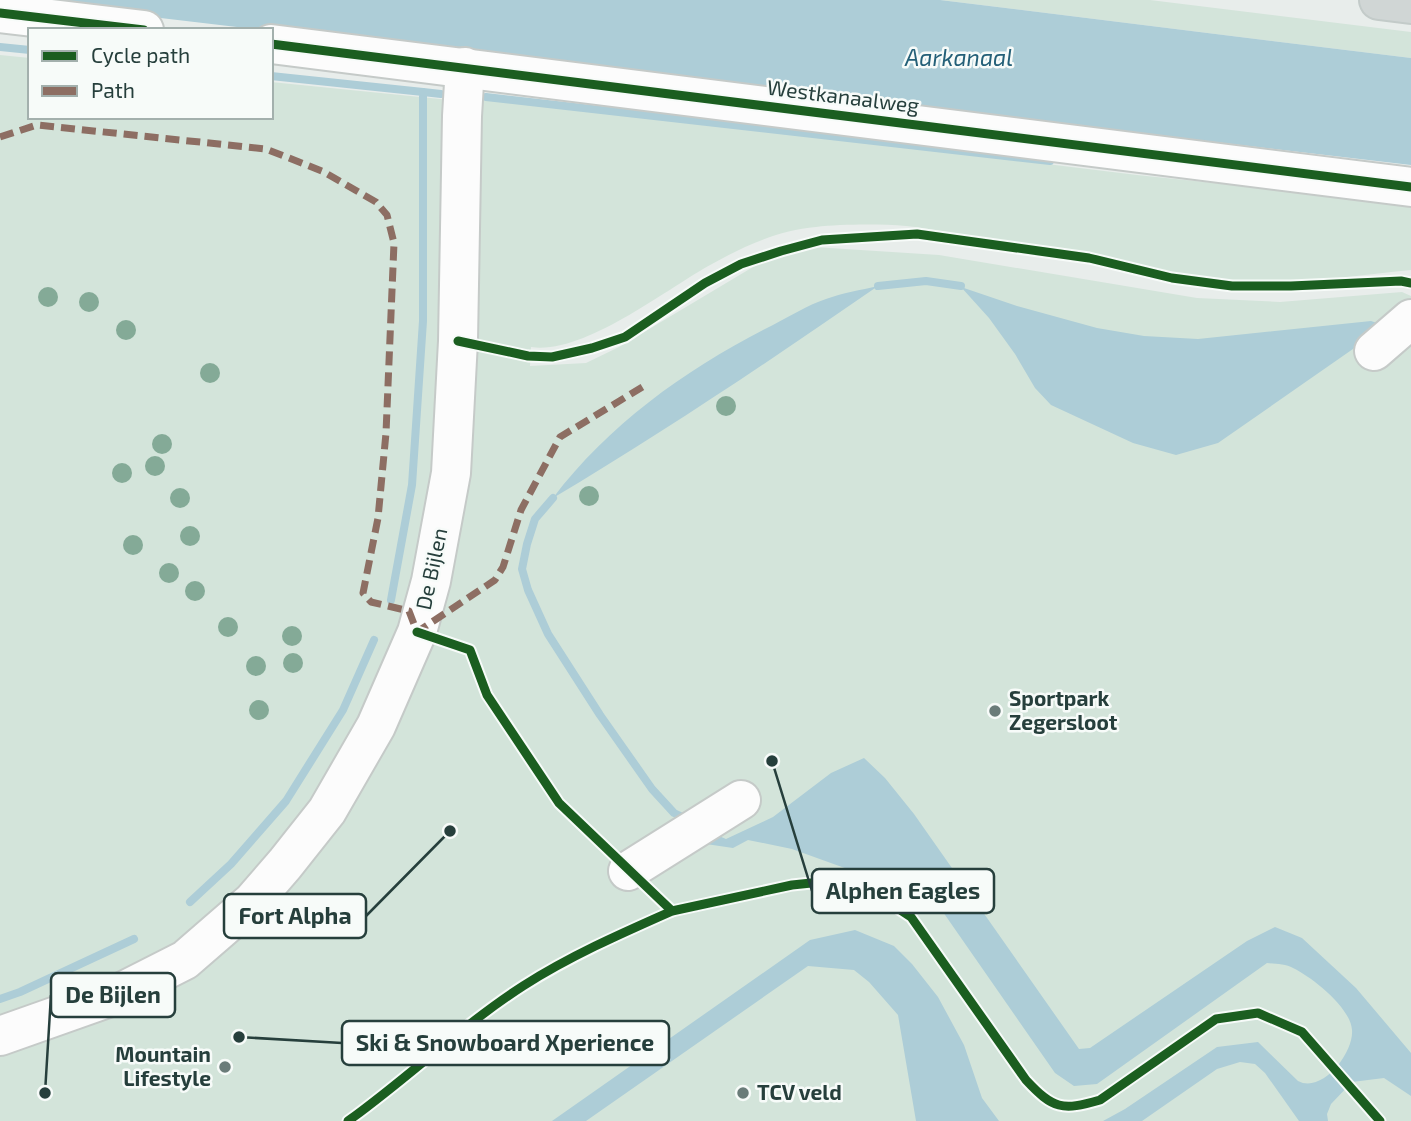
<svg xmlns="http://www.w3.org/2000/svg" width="1411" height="1121" font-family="'Exo 2',sans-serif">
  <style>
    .green { fill: #d3e4da }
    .water { fill: #adcdd7 }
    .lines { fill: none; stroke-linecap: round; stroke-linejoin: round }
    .stream { stroke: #adcdd7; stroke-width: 8 }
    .minor-casing { stroke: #c5cac8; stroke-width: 42 }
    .major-casing { stroke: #c3cbc9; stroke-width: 42 }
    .minor { stroke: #fcfcfc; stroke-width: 38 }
    .major { stroke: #d0d6d5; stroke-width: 38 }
    .quiet { stroke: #8d6e63; stroke-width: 7; stroke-dasharray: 14 7; stroke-linecap: butt }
    .cycleway-casing { stroke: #f7fbf9; stroke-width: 13 }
    .cycleway { stroke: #1b5e20; stroke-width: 9 }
    .tree { fill: #84aa97 }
    .poi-dot { fill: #6a7c79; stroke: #f7fbf9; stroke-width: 2.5 }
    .labels { text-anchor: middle; stroke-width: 5; stroke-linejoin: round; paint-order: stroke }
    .street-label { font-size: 21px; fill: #263f3c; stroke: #f7fbf9 }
    .poi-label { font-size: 21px; font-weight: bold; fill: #263f3c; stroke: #f7fbf9; text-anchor: start }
    .water-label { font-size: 23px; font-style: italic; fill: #246078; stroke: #f7fbf9 }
    .leader { fill: none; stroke: #263f3c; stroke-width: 2.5 }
    .callout-dot { fill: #263f3c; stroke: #f7fbf9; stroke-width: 2.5 }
    .callout { fill: #f7fbf9; stroke: #263f3c; stroke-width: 2.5 }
    .callout-label { font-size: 23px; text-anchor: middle; font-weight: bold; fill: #263f3c }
  </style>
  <rect width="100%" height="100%" fill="#e8edeb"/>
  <g class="green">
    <path d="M 940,0 L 1150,0 L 1411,32 L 1411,58 Z"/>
    <path d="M 0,55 L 30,58 L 30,117 L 271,117 L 271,82 L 480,103 L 481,97 L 522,100 L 1137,175 L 1376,200 L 1411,207 L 1411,270 C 1352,276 1290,286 1231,280 C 1152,271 1073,255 995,241 C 966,236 936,229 906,226 C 881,224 842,224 816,227 C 779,230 744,246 712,264 C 666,289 584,355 531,347 L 530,366 L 586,363 L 619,347 L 753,267 L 798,246 L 939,255 L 1197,298 L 1280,302 L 1402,292 L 1411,296 L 1411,1121 L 0,1121 Z"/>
  </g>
  <g class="water">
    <path d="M 8,0 L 940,0 L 1411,58 L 1411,165 Z"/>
    <path d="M 878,286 C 771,360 664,432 553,498 C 610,423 689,367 773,325 C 790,316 808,305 826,299 C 842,293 861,290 878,286 Z"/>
    <path d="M 961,287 L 1017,306 L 1097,328 L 1144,336 L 1198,339 L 1371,321 L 1386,326 L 1218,443 L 1176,455 L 1133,443 L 1051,405 L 1035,388 L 1015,354 L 989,318 Z"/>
    <path d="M 864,758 L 885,778 L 914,814 L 1079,1049 L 1090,1048 L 1247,941 L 1275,927 L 1302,938 L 1356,988 L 1411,1053 L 1411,1096 L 1384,1078 L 1352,1082 L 1331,1104 L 1327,1114 L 1328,1121 L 1299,1121 L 1265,1073 L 1255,1064 L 1240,1062 L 1217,1069 L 1142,1121 L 1103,1121 L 1125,1109 L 1217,1047 L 1258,1042 L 1298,1081 C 1322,1094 1354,1053 1352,1030 C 1351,1008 1312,977 1293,968 C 1286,964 1275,964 1267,963 L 1097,1084 L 1074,1086 L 1055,1073 L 943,912 L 914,886 L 878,880 L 792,849 L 748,840 L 733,848 L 706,844 L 719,836 L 726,839 L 773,817 L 831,773 Z"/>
    <path d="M 855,930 L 894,946 L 912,964 L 938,997 L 964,1045 L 982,1098 L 999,1121 L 916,1121 L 898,1015 L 869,982 L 854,970 L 808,966 L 586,1121 L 552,1121 L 810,940 Z"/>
  </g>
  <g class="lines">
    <g class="stream">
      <path d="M 0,47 L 30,50"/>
      <path d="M 271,76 L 423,92 L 423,321 L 412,485 L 391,600"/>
      <path d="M 423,92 L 441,94"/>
      <path d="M 486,97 L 1050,161"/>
      <path d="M 878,286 L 926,281 L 961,286"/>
      <path d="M 553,498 L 535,519 L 527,544 L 522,569 L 528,590 L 548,634 L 600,715 L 652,789 L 674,813 L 689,820"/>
      <path d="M 190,902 L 231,864 L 286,801 L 343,710 L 374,640"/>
      <path d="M 0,999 L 20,992 L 134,939"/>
    </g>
    <g class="minor-casing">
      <g id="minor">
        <path d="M 0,13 L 144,30"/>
        <path d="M 271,44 L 1411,187"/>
        <path d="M 1374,351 L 1411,319"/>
        <path d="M 628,871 L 741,800"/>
        <path d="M 0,1036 L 116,995 L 185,960 L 253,901 L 285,864 L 327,811 L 376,726 L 417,632 L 431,581 L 451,473 L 458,341 L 462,116 L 465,67"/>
      </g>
    </g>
    <g class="major-casing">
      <path id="major" d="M 1379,0 L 1411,4"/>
    </g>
    <use href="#minor" class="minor"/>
    <use href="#major" class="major"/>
    <path class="quiet" d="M 0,137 L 37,125 L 266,149 L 322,171 L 376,202 L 387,215 L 394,243 L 386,433 L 378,518 L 363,593 L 371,602 L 409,611 L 417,632 L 495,580 L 503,567 L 521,510 L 560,437 L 644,386"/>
    <g class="cycleway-casing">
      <g id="cycleway">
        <path d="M 0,13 L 144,30"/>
        <path d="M 271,44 L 1411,187"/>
        <path d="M 458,341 L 528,356 L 552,357 L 592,348 L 625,337 L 705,283 L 741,264 L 781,251 L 822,240 L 917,234 L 1089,258 L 1172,278 L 1232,286 L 1291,286 L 1401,281 L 1411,283"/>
        <path d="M 417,632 L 470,650 L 487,695 L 559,803 L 672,911 L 792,885 L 821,882 L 873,892 L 911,917 L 1026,1080 C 1053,1109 1062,1111 1100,1100 L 1216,1019 L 1258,1013 L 1302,1032 L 1380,1121"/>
        <path d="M 348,1121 C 408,1078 461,1026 523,986 C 570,956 620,934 672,911"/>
      </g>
    </g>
    <use href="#cycleway" class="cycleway"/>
  </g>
  <g class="tree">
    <circle cx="48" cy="297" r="10"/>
    <circle cx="89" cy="302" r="10"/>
    <circle cx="126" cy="330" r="10"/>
    <circle cx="210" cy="373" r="10"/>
    <circle cx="726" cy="406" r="10"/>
    <circle cx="162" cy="444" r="10"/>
    <circle cx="155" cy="466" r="10"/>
    <circle cx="122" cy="473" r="10"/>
    <circle cx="589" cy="496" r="10"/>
    <circle cx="180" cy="498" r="10"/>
    <circle cx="190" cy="536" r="10"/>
    <circle cx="133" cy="545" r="10"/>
    <circle cx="169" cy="573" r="10"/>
    <circle cx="195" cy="591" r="10"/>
    <circle cx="228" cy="627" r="10"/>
    <circle cx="292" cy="636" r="10"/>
    <circle cx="293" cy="663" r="10"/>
    <circle cx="256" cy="666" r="10"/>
    <circle cx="259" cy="710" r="10"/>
  </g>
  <g class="poi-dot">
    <circle cx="995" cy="711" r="7"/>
    <circle cx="225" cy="1067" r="7"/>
    <circle cx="743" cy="1093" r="7"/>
  </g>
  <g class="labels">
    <g class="street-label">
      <text transform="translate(843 97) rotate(7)" y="7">Westkanaalweg</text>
      <text transform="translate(432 569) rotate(-78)" y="7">De Bijlen</text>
    </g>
    <g class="poi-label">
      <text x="1009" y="706">Sportpark<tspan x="1009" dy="24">Zegersloot</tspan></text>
      <text x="211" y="1062" text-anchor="end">Mountain<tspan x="211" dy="24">Lifestyle</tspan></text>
      <text x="757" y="1100">TCV veld</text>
    </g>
    <g class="water-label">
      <text x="959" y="66">Aarkanaal</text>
    </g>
  </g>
  <path class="leader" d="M772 761L812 891M450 831L366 916M45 1093L51 995M239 1037L342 1043"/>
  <g class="callout-dot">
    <circle cx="772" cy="761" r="7"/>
    <circle cx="450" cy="831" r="7"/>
    <circle cx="45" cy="1093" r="7"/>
    <circle cx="239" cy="1037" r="7"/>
  </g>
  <g class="callout">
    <rect x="812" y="869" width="182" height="44" rx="7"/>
    <rect x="224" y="894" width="142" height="44" rx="7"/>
    <rect x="51" y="973" width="124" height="44" rx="7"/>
    <rect x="342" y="1021" width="327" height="44" rx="7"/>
  </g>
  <g class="callout-label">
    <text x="903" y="899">Alphen Eagles</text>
    <text x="295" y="924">Fort Alpha</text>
    <text x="113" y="1003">De Bijlen</text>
    <text x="505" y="1051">Ski &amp; Snowboard Xperience</text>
  </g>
  <rect x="28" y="28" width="245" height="91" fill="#f7fbf9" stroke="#a3b0ad" stroke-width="2"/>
  <rect x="42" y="51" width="35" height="10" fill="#1b5e20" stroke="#a3b0ad" stroke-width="2"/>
  <text x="91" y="63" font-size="21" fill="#263f3c">Cycle path</text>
  <rect x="42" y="86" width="35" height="10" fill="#8d6e63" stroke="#a3b0ad" stroke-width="2"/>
  <text x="91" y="98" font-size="21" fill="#263f3c">Path</text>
</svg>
